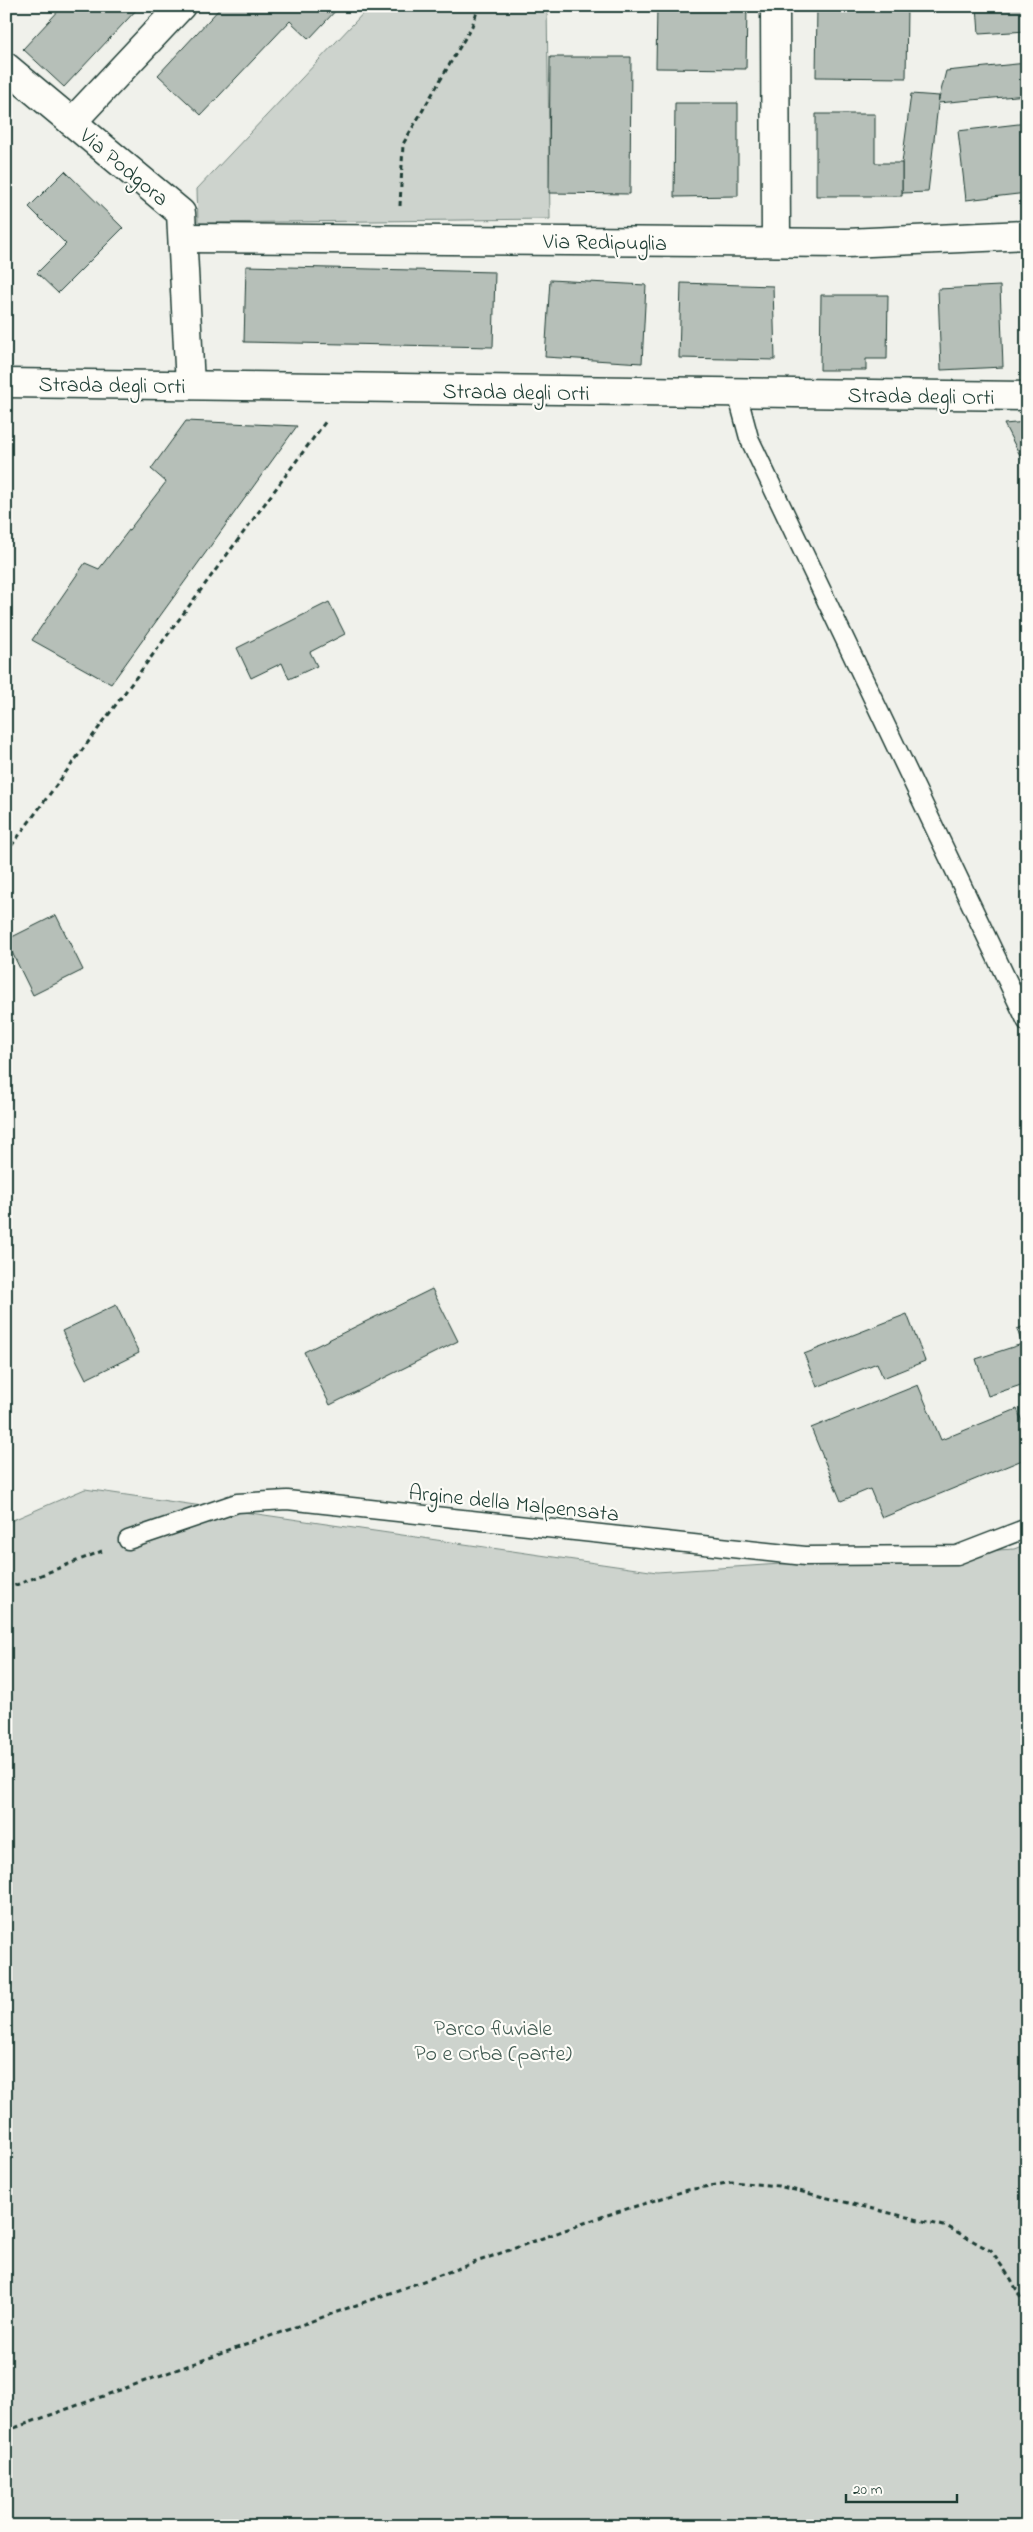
<svg xmlns="http://www.w3.org/2000/svg" width="1033" height="2532" font-family="'Indie Flower',sans-serif">
  <style>
    .green { fill: #cdd3cd; stroke: #768880 }
    .building { fill: #b6bfb8; stroke: #1f3d34 }
    .lines { fill: none; stroke-linecap: round; stroke-linejoin: round }
    .lane-casing { stroke: #1f3d34; stroke-width: 21 }
    .street-casing { stroke: #1f3d34; stroke-width: 31 }
    .path { stroke: #1f3d34; stroke-width: 3; stroke-dasharray: 5 4; stroke-linecap: butt }
    .lane { stroke: #fdfcf7; stroke-width: 18 }
    .street { stroke: #fdfcf7; stroke-width: 28 }
    .labels { text-anchor: middle; stroke-width: 4.5; stroke-linejoin: round; paint-order: stroke }
    .street-label { font-size: 22px; fill: #1f3d34; stroke: #fdfcf7 }
    .park-label { font-size: 22px; fill: #425b53; stroke: #fdfcf7 }
  </style>
  <rect width="100%" height="100%" fill="#f0f1eb"/>
  <filter id="ink" filterUnits="userSpaceOnUse"><feTurbulence type="fractalNoise" baseFrequency=".02" numOctaves="2"/><feDisplacementMap in="SourceGraphic" scale="10" xChannelSelector="R" yChannelSelector="G"/><feConvolveMatrix kernelMatrix="1 2 1 2 8 2 1 2 1" color-interpolation-filters="sRGB"/></filter>
  <g filter="url(#ink)">
    <g class="green">
      <path d="M 370,6 L 547,6 L 550,219 L 198,223 L 197,189 Z"/>
      <path d="M 85,1489 L 657,1572 L 1014,1549 L 1027,1544 L 1027,2526 L 6,2526 L 6,1523 Z"/>
    </g>
    <g class="building">
      <path d="M 63,6 L 140,6 L 64,87 L 23,49 Z"/>
      <path d="M 222,6 L 340,6 L 309,39 L 290,21 L 201,115 L 158,75 Z"/>
      <path d="M 559,6 L 620,6 L 620,10 L 559,9 Z"/>
      <path d="M 657,6 L 747,6 L 746,69 L 656,68 Z"/>
      <path d="M 817,6 L 907,6 L 906,78 L 816,77 Z"/>
      <path d="M 977,6 L 1027,6 L 1027,31 L 979,34 Z"/>
      <path d="M 550,57 L 631,57 L 630,194 L 549,193 Z"/>
      <path d="M 1027,63 L 1027,95 L 938,103 L 946,71 Z"/>
      <path d="M 911,94 L 939,96 L 928,192 L 902,193 L 902,163 Z"/>
      <path d="M 675,103 L 738,103 L 738,196 L 674,197 Z"/>
      <path d="M 816,114 L 875,114 L 875,163 L 902,163 L 902,196 L 816,196 Z"/>
      <path d="M 1027,123 L 1027,193 L 966,200 L 958,131 Z"/>
      <path d="M 65,171 L 123,228 L 58,293 L 37,273 L 66,244 L 29,207 Z"/>
      <path d="M 246,266 L 495,272 L 493,347 L 244,342 Z"/>
      <path d="M 550,280 L 646,285 L 642,363 L 545,357 Z"/>
      <path d="M 681,283 L 773,286 L 775,360 L 679,358 Z"/>
      <path d="M 1000,286 L 1003,367 L 941,370 L 938,289 Z"/>
      <path d="M 821,295 L 888,295 L 887,359 L 866,359 L 866,370 L 820,370 Z"/>
      <path d="M 186,421 L 297,426 L 111,684 L 32,640 L 85,563 L 99,569 L 166,482 L 151,469 Z"/>
      <path d="M 1027,422 L 1027,469 L 1004,424 Z"/>
      <path d="M 329,602 L 345,634 L 310,652 L 317,666 L 289,679 L 282,663 L 251,678 L 237,648 Z"/>
      <path d="M 56,915 L 83,970 L 33,995 L 6,940 Z"/>
      <path d="M 432,1289 L 458,1341 L 330,1405 L 304,1352 Z"/>
      <path d="M 116,1305 L 139,1353 L 86,1379 L 62,1331 Z"/>
      <path d="M 907,1314 L 925,1361 L 883,1378 L 877,1363 L 817,1387 L 804,1354 Z"/>
      <path d="M 1027,1325 L 1027,1383 L 988,1396 L 976,1359 L 1022,1344 L 1017,1329 Z"/>
      <path d="M 918,1385 L 941,1440 L 1017,1409 L 1027,1433 L 1027,1458 L 882,1518 L 870,1489 L 841,1501 L 811,1428 Z"/>
    </g>
    <g class="lines">
      <g class="lane-casing">
        <g id="lane">
          <path d="M 737,393 L 749,438 L 1027,1022"/>
          <path d="M 128,1540 L 237,1503 L 287,1500 L 805,1556 L 957,1555 L 1027,1528"/>
        </g>
      </g>
      <g class="street-casing">
        <g id="street">
          <path d="M 775,6 L 776,242"/>
          <path d="M 6,67 L 181,213 L 190,385"/>
          <path d="M 72,122 L 181,6"/>
          <path d="M 184,238 L 847,243 L 1027,235"/>
          <path d="M 6,383 L 1027,396"/>
        </g>
      </g>
      <g class="path">
        <path d="M 400,206 L 403,144 L 472,26 L 479,6"/>
        <path d="M 6,853 L 326,421"/>
        <path d="M 6,1589 L 102,1551"/>
        <path d="M 6,2431 L 604,2216 L 688,2190 L 732,2182 L 778,2186 L 948,2227 L 991,2251 L 1011,2279 L 1027,2310"/>
      </g>
      <use href="#lane" class="lane"/>
      <use href="#street" class="street"/>
    </g>
  </g>
  <g class="labels">
    <g class="street-label">
      <text transform="translate(125 166) rotate(40)" y="8">Via Podgora</text>
      <text transform="translate(605 241) rotate(1)" y="8">Via Redipuglia</text>
      <text transform="translate(112 384) rotate(1)" y="8">Strada degli Orti</text>
      <text transform="translate(516 391) rotate(1)" y="8">Strada degli Orti</text>
      <text transform="translate(921 395) rotate(1)" y="8">Strada degli Orti</text>
      <text transform="translate(514 1502) rotate(6)" y="8">Argine della Malpensata</text>
    </g>
    <g class="park-label">
      <text x="493" y="2035">Parco fluviale<tspan x="493" dy="25">Po e Orba (parte)</tspan></text>
    </g>
  </g>
  <rect width="1033" height="2532" fill="none" stroke="#fdfcf7" stroke-width="25"/>
  <rect x="12" y="12" width="1008" height="2507" fill="none" stroke="#1f3d34" stroke-width="2" filter="url(#ink)"/>
  <path d="M846 2494v8h111v-8" fill="none" stroke="#1f3d34" stroke-width="2.5"/>
  <text x="853" y="2494" font-size="15" fill="#1f3d34" stroke="#fdfcf7" stroke-width="4" paint-order="stroke">20 m</text>
</svg>
